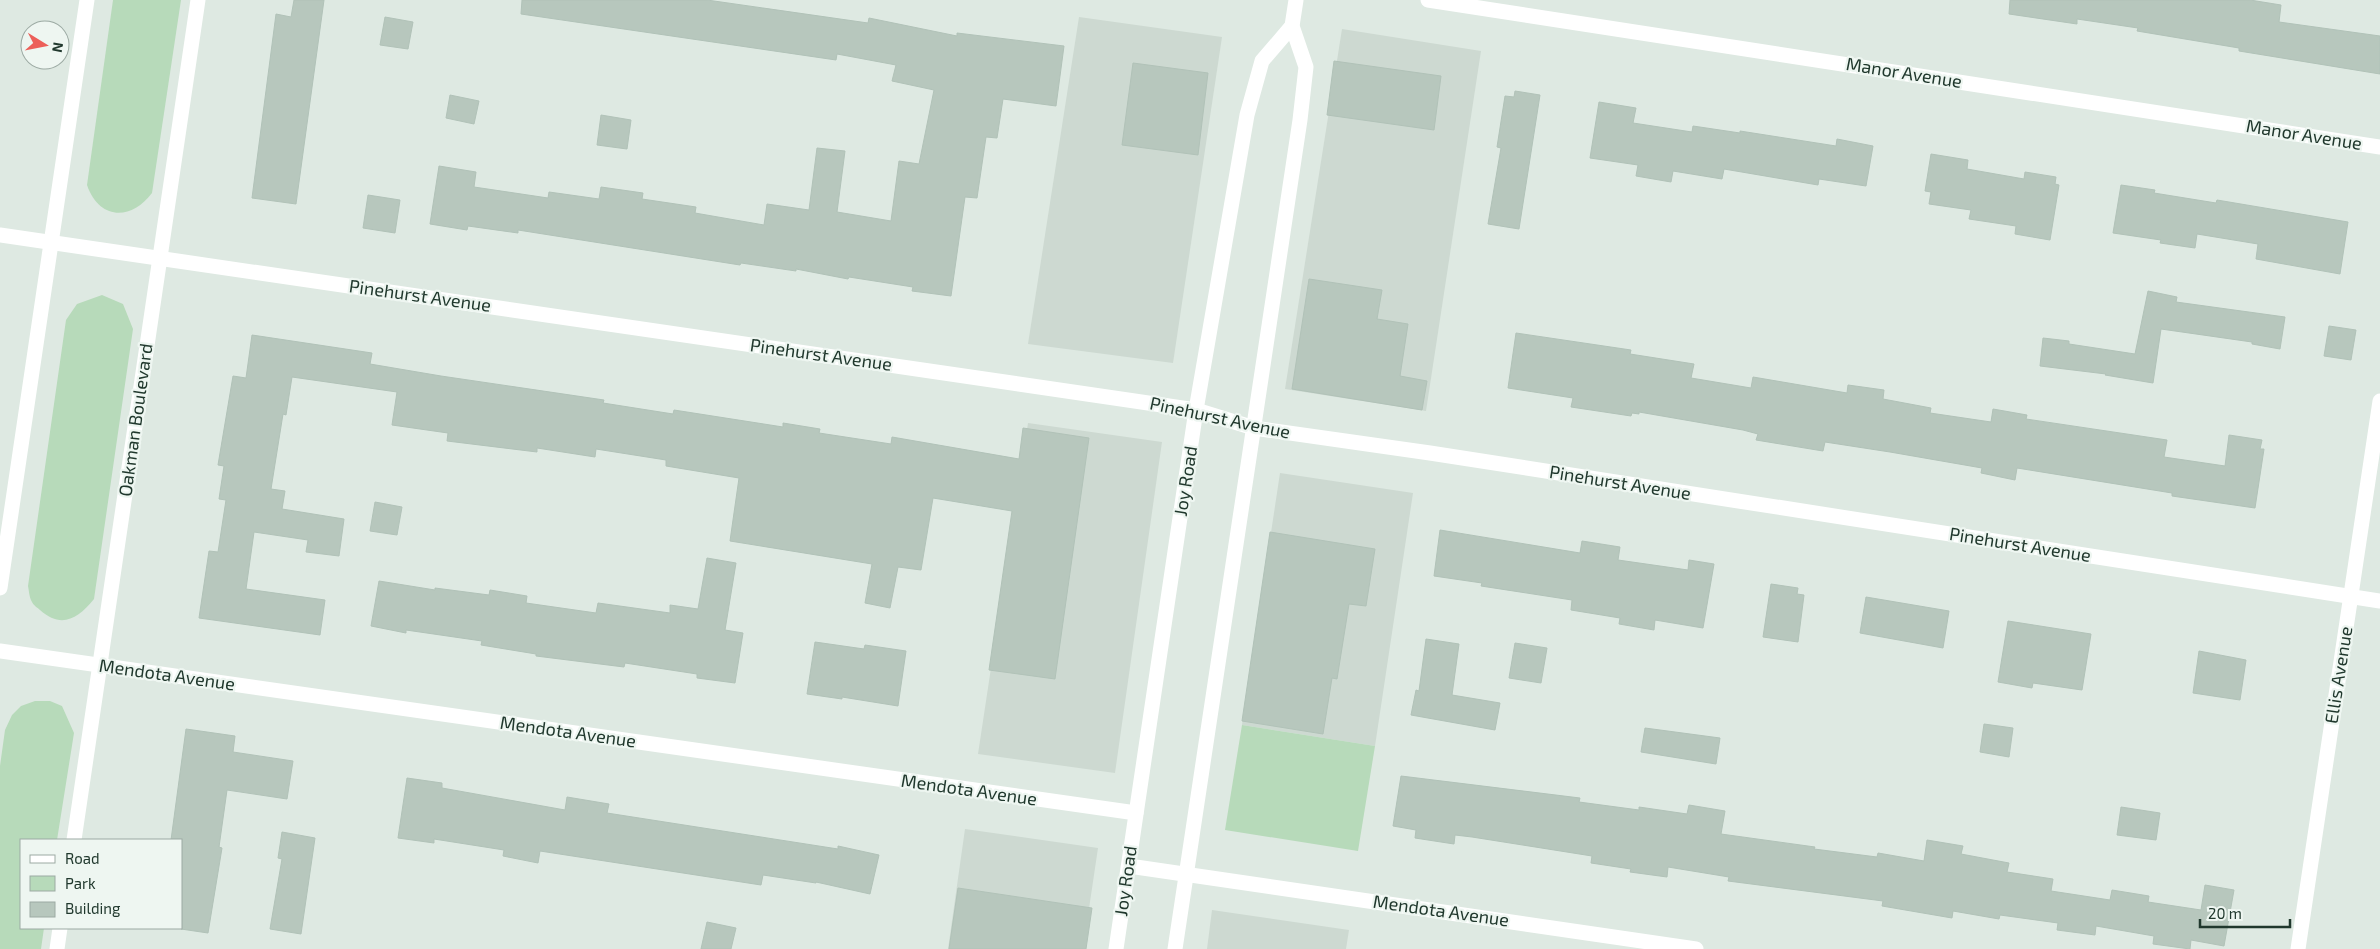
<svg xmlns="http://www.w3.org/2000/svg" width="2380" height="949" font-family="'Exo 2',sans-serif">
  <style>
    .built { fill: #cdd9d1 }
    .green { fill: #b7daba }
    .building { fill: #b7c7bd; stroke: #b1c2b8 }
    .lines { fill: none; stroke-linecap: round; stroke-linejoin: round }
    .minor { stroke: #fff; stroke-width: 15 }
    .labels { text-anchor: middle; stroke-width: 4.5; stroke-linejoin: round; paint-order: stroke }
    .street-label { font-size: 18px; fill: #20382d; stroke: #eef6f1 }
  </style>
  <rect width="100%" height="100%" fill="#dee9e2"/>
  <g class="built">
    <path d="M 1079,17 L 1222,37 L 1173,363 L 1028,344 Z"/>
    <path d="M 1342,29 L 1481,51 L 1426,411 L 1285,389 Z"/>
    <path d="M 1028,423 L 1162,442 L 1115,773 L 978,754 Z"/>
    <path d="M 1280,473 L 1413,493 L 1375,746 L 1242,725 Z"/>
    <path d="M 965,829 L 1098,848 L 1083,949 L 948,949 Z"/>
    <path d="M 1212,910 L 1349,930 L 1346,949 L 1207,949 Z"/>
  </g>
  <g class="green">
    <path d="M 113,0 L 181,0 L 152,193 C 131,221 99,220 87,185 Z"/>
    <path d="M 102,295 L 123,304 L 133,329 L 94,599 C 78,619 61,629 40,610 C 38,608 33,605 32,602 C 29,597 29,590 28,586 L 66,320 L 77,304 Z"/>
    <path d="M 35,701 L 50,701 L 62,706 L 74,733 L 57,840 L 21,840 L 21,928 L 44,928 L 41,949 L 0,949 L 0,766 L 5,730 L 12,715 L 21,706 Z"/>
    <path d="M 1242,725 L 1375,746 L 1358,851 L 1225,830 Z"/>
  </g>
  <g class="building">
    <path d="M 294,0 L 324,0 L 296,204 L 252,198 L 276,14 L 291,17 Z"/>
    <path d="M 522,0 L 707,0 L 868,23 L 869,18 L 957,36 L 957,33 L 1064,46 L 1056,106 L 1003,99 L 997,138 L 986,137 L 977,198 L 965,197 L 951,296 L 912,291 L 913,287 L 849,277 L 848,279 L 796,269 L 796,271 L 741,263 L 740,265 L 518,230 L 518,233 L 468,226 L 467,230 L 430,224 L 439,166 L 476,172 L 474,187 L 548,198 L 549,192 L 599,199 L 601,187 L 643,193 L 642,199 L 696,207 L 695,213 L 764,225 L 767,204 L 809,210 L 817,148 L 845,151 L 837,212 L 891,221 L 899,161 L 919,164 L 934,90 L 892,81 L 896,65 L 837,54 L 836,60 L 521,14 Z"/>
    <path d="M 2010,0 L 2250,0 L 2281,5 L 2279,22 L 2380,36 L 2380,74 L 2239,51 L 2239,48 L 2137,31 L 2138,28 L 2077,19 L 2077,24 L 2009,14 Z"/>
    <path d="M 385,17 L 413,22 L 408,49 L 380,45 Z"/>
    <path d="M 1334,61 L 1441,76 L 1434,130 L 1327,115 Z"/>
    <path d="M 1133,63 L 1208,73 L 1198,155 L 1122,145 Z"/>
    <path d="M 1515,91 L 1540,95 L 1519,229 L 1488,224 L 1501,148 L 1497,147 L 1505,96 L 1514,97 Z"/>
    <path d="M 450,95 L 479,101 L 474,124 L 446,118 Z"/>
    <path d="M 1599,102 L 1636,108 L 1633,123 L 1692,132 L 1693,126 L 1740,133 L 1740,131 L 1836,146 L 1837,139 L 1873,146 L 1866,186 L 1819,179 L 1818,185 L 1724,169 L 1722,179 L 1673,171 L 1671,182 L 1636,176 L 1638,165 L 1590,158 Z"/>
    <path d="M 601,115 L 631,120 L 627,149 L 597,145 Z"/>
    <path d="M 1931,154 L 1968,160 L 1967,169 L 2024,179 L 2025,172 L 2056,177 L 2055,184 L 2059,185 L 2050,240 L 2015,234 L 2016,226 L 1969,219 L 1971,210 L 1929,204 L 1931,192 L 1925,191 Z"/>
    <path d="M 2121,185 L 2155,190 L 2154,193 L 2216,203 L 2217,200 L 2348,222 L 2340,274 L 2256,259 L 2258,244 L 2197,234 L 2195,248 L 2160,243 L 2161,240 L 2113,233 Z"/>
    <path d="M 368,195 L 400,200 L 395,233 L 363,228 Z"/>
    <path d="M 1309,279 L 1382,290 L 1377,319 L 1408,324 L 1400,376 L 1427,381 L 1422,410 L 1292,389 Z"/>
    <path d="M 2148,291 L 2177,297 L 2176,302 L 2285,317 L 2280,349 L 2252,344 L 2252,342 L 2161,329 L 2153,383 L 2105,375 L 2106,374 L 2040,366 L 2043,338 L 2069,341 L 2069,344 L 2135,354 Z"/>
    <path d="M 2329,326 L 2356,330 L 2351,360 L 2324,356 Z"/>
    <path d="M 1516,333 L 1631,350 L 1630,354 L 1694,364 L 1691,378 L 1751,388 L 1753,377 L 1847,393 L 1848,385 L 1884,390 L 1883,399 L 1931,408 L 1930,413 L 1991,422 L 1993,409 L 2027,415 L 2026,419 L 2167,440 L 2164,457 L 2225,466 L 2229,435 L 2262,440 L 2260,449 L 2264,449 L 2255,508 L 2172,496 L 2172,493 L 2017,468 L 2015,480 L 1981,473 L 1982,468 L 1890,452 L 1825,442 L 1823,451 L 1756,440 L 1758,434 L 1743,430 L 1639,412 L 1639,414 L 1632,413 L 1631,416 L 1571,407 L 1573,398 L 1508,388 Z"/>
    <path d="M 252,335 L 372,353 L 370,364 L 441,376 L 604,400 L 603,403 L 673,414 L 674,410 L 783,427 L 783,423 L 820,429 L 819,433 L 891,444 L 892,437 L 1019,459 L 1023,428 L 1089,438 L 1055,679 L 989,670 L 1012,511 L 933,498 L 921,570 L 898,567 L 890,608 L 865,603 L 872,564 L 730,541 L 739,478 L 666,466 L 666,460 L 596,449 L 595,457 L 537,448 L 537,452 L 447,441 L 448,433 L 392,425 L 397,392 L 292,377 L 286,415 L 283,414 L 271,489 L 285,491 L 282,509 L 344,519 L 339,556 L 306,552 L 308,540 L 254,532 L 246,589 L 325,600 L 320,635 L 199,618 L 209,551 L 218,552 L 226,500 L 219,499 L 224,466 L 218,465 L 233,376 L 246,378 Z"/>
    <path d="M 375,502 L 402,507 L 397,535 L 370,531 Z"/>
    <path d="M 1440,530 L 1580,553 L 1582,541 L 1620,547 L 1618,560 L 1688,570 L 1689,560 L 1714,564 L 1703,628 L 1655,620 L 1654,630 L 1619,624 L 1620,618 L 1571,610 L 1572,600 L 1481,586 L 1482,583 L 1434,576 Z"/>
    <path d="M 1270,532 L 1375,549 L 1366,606 L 1349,604 L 1337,679 L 1332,678 L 1323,734 L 1242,721 Z"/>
    <path d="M 707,558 L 736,563 L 725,630 L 743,633 L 735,683 L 697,678 L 697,674 L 625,663 L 624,667 L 536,656 L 536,654 L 481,645 L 482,641 L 406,630 L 406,633 L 371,626 L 379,581 L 435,590 L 435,588 L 489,595 L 490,590 L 527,596 L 526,603 L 596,613 L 598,603 L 670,613 L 670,605 L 698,609 Z"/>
    <path d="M 1771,584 L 1798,588 L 1797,594 L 1804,595 L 1798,642 L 1763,637 Z"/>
    <path d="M 1866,597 L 1949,611 L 1943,648 L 1860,633 Z"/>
    <path d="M 2008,621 L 2091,634 L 2082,690 L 2033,683 L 2032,688 L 1998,682 Z"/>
    <path d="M 1426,639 L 1459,644 L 1452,695 L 1500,703 L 1495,730 L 1411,715 L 1416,690 L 1419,691 Z"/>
    <path d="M 815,642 L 864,649 L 865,645 L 906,651 L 898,706 L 842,697 L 842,699 L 807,694 Z"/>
    <path d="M 1515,643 L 1547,648 L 1541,683 L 1509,678 Z"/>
    <path d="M 2199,651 L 2246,660 L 2240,700 L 2193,693 Z"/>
    <path d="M 1984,724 L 2013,728 L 2009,757 L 1980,752 Z"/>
    <path d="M 1645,728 L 1720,738 L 1716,764 L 1641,752 Z"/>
    <path d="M 186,729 L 235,736 L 233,752 L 293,761 L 287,799 L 227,790 L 219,847 L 222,848 L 208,933 L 181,929 L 181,840 L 171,840 Z"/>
    <path d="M 1401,776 L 1580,798 L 1579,802 L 1639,810 L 1639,807 L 1687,814 L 1689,805 L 1725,811 L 1721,834 L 1815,847 L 1814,849 L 1877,857 L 1878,853 L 1924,861 L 1927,840 L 1963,846 L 1961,854 L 2009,863 L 2007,872 L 2053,879 L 2051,891 L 2110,900 L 2112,890 L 2149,896 L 2148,902 L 2201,910 L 2205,885 L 2234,890 L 2224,946 L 2191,940 L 2190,949 L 2153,944 L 2154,936 L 2096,926 L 2095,935 L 2057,930 L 2058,923 L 2000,915 L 1999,919 L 1953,911 L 1952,918 L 1882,906 L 1883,901 L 1728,881 L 1729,877 L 1668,867 L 1667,877 L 1630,872 L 1631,869 L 1591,863 L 1592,856 L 1472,837 L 1455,835 L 1454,844 L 1415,838 L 1416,830 L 1393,826 Z"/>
    <path d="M 407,778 L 442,783 L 442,788 L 565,810 L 567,797 L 609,804 L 607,813 L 838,849 L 838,846 L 879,855 L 870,894 L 816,882 L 816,883 L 763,875 L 761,885 L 540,851 L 538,863 L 503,856 L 504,850 L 434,839 L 434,843 L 398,838 Z"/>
    <path d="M 2121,807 L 2160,813 L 2156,840 L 2117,835 Z"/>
    <path d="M 282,832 L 315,838 L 301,934 L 270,929 L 282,859 L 278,858 Z"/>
    <path d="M 958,888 L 1092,908 L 1086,949 L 949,949 Z"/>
    <path d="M 707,922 L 736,928 L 731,949 L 701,949 Z"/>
  </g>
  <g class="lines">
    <g class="minor">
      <path d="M 1428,0 L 2380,147"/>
      <path d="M 0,235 L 1196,410 L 1254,428 L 1430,453 L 2380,601"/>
      <path d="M 0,588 L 87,0"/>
      <path d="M 0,651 L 1136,813"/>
      <path d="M 74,840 L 198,0"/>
      <path d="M 1129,866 L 1696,949"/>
      <path d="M 57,949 L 60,928"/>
      <path d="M 1116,949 L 1196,410 L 1247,115 L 1262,61 L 1292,26"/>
      <path d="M 1175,949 L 1300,120 L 1306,67 L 1292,26 L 1296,0"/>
      <path d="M 2298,949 L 2380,401"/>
    </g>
  </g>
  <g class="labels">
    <g class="street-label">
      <text transform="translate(1904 73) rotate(9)" y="6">Manor Avenue</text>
      <text transform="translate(2304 135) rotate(9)" y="6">Manor Avenue</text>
      <text transform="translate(420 296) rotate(8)" y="6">Pinehurst Avenue</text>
      <text transform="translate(821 355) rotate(8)" y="6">Pinehurst Avenue</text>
      <text transform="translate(1220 418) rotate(12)" y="6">Pinehurst Avenue</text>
      <text transform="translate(136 420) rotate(-82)" y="6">Oakman Boulevard</text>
      <text transform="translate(1186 481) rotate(-81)" y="6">Joy Road</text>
      <text transform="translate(1620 483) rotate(9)" y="6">Pinehurst Avenue</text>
      <text transform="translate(2020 545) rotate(9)" y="6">Pinehurst Avenue</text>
      <text transform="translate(167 675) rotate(8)" y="6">Mendota Avenue</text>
      <text transform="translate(2339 675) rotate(-81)" y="6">Ellis Avenue</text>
      <text transform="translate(568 732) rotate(8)" y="6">Mendota Avenue</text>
      <text transform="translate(969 790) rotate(8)" y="6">Mendota Avenue</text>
      <text transform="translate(1126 881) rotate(-82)" y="6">Joy Road</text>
      <text transform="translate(1441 911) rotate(8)" y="6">Mendota Avenue</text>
    </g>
  </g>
  <rect x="20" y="839" width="162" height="90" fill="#eef6f1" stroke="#9caaa3"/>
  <rect x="30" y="855" width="25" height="8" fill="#ffffff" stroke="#9caaa3"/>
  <text x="65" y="864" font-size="15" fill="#20382d">Road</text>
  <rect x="30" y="876" width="25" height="15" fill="#b7daba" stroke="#9caaa3"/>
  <text x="65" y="889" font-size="15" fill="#20382d">Park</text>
  <rect x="30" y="902" width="25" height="15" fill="#b7c7bd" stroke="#9caaa3"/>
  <text x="65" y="914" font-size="15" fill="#20382d">Building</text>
  <g transform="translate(45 45) rotate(100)"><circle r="24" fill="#eef6f1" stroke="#9caaa3"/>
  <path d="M0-4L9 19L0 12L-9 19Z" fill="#ec5f59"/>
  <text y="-8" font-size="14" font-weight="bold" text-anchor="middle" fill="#20382d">N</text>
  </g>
  <path d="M2200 919v8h90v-8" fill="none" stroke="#20382d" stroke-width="2.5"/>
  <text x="2208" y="919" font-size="15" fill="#20382d" stroke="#eef6f1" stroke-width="4" paint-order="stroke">20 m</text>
</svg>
